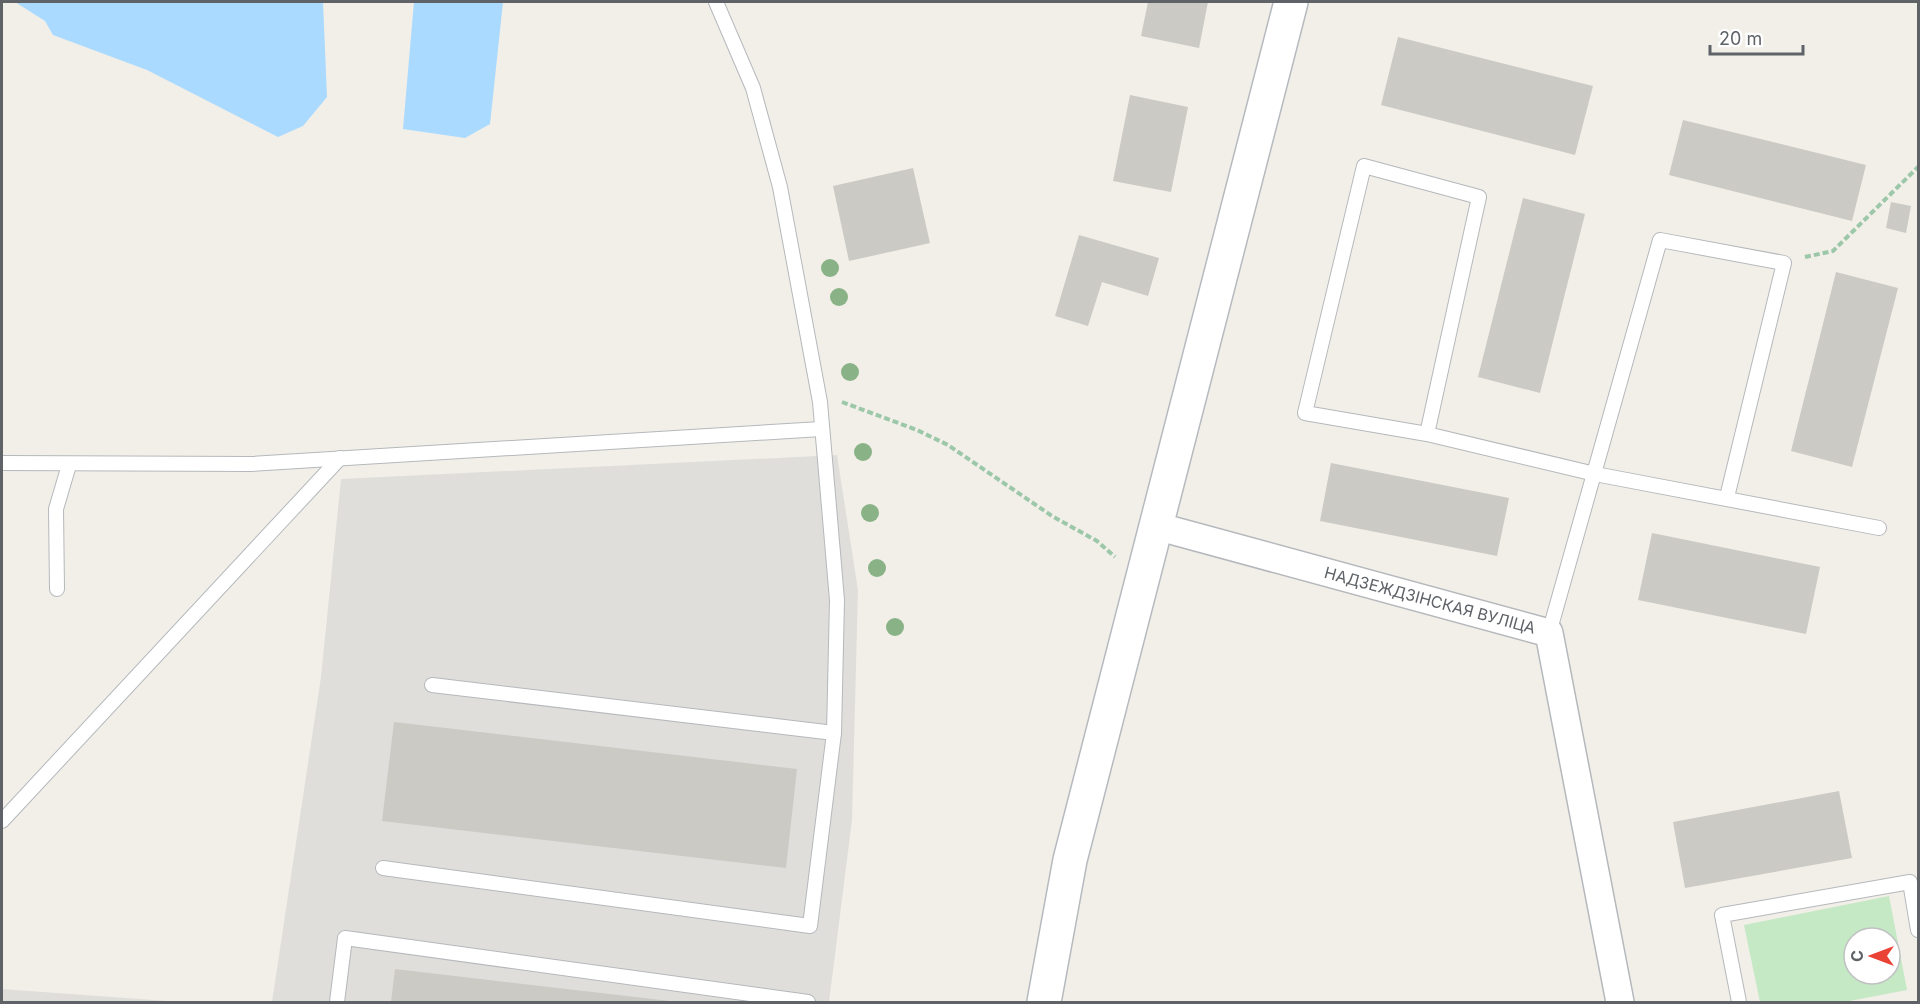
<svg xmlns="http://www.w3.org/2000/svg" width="1920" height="1004" font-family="Inter,sans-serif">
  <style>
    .industrial { fill: #e0deda }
    .green { fill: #c5e8c5; fill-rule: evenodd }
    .water { fill: #aadaff }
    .building { fill: #cccac5 }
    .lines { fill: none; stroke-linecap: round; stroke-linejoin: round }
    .lane-casing { stroke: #b5b8bc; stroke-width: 16 }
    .street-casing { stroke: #b5b8bc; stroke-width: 30 }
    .secondary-casing { stroke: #b6babf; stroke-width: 36 }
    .path { stroke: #9cc7a9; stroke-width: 4; stroke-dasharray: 6 3; stroke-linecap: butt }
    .lane { stroke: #fff; stroke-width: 14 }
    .street { stroke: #fff; stroke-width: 27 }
    .secondary { stroke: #fff; stroke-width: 33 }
    .tree { fill: #89b387 }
    .labels { text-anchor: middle; stroke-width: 6; stroke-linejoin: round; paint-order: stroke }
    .street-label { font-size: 16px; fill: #5f6368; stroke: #fff }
  </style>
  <rect width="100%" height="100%" fill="#f1efe8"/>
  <g class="industrial">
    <path d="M 837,455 L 858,590 L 852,820 L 829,1002 L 272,1002 L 321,677 L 341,479 Z"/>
    <path d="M 2,989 L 181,1002 L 2,1002 Z"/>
  </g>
  <path class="green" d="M 1889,896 L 1907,990 L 1844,1002 L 1760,1002 L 1744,925 ZM 1854,938 L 1890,938 L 1890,974 L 1854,974 Z"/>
  <g class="water">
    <path d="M 15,2 L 323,2 L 327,97 L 303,126 L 278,137 L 147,70 L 53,35 L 45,21 Z"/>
    <path d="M 414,2 L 503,2 L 490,124 L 465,138 L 403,129 Z"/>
  </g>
  <g class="building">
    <path d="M 1148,2 L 1208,2 L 1199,48 L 1141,36 Z"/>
    <path d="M 1398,37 L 1593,86 L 1575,155 L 1381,105 Z"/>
    <path d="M 1130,95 L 1188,107 L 1171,192 L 1113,181 Z"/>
    <path d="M 1683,120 L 1866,165 L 1852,221 L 1669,175 Z"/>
    <path d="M 913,168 L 930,243 L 849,261 L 833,186 Z"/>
    <path d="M 1523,198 L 1585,214 L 1540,393 L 1478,377 Z"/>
    <path d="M 1891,202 L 1911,206 L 1906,233 L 1886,228 Z"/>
    <path d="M 1079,235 L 1159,258 L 1148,296 L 1102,282 L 1088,326 L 1055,316 Z"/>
    <path d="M 1836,272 L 1898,288 L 1852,467 L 1791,451 Z"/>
    <path d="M 1331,463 L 1509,498 L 1497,556 L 1320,521 Z"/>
    <path d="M 1652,533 L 1820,567 L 1806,634 L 1638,600 Z"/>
    <path d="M 394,722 L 797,769 L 786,868 L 382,821 Z"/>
    <path d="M 1839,791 L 1852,858 L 1685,888 L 1673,822 Z"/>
    <path d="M 395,969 L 670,1001 L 670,1002 L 391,1002 Z"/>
  </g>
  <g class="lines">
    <g class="lane-casing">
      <g id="lane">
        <path d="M 1427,434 L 1479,197 L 1364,166 L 1305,413 L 1427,434 L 1595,474 L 1879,528"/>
        <path d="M 2,463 L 251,464 L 821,429"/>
        <path d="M 57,589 L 56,509 L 69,465"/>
        <path d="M 1549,633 L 1660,240 L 1784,263 L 1727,497"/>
        <path d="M 432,685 L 834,733"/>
        <path d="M 2,821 L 340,458"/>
        <path d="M 383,868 L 810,926 L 834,733 L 837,600 L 820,402 L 780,187 L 753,88 L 716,2"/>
        <path d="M 337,1002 L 345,938 L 808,1002"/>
        <path d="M 1739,1002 L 1722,915 L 1910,882 L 1918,930"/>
      </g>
    </g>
    <g class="street-casing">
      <path id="street" d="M 1156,526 L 1549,633 L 1620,1002"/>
    </g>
    <g class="secondary-casing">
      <path id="secondary" d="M 1044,1002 L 1070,860 L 1291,2"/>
    </g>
    <g class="path">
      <path d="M 1805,257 L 1833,251 L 1918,167"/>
      <path d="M 842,402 L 917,430 L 948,445 L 1052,516 L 1097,541 L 1115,557"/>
    </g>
    <use href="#lane" class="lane"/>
    <use href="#street" class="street"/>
    <use href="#secondary" class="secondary"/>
  </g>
  <g class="tree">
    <circle cx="830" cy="268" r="9"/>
    <circle cx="839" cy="297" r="9"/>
    <circle cx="850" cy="372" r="9"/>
    <circle cx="863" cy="452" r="9"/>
    <circle cx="870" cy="513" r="9"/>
    <circle cx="877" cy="568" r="9"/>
    <circle cx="895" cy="627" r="9"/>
  </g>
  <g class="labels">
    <g class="street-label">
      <text transform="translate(1430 600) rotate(15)" y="6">НАДЗЕЖДЗІНСКАЯ ВУЛІЦА</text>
    </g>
  </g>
  <rect width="1920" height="1004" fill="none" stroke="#5f6368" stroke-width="6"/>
  <g transform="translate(1872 956) rotate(270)"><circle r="28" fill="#ffffff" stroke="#bfc1c3" stroke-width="1.5"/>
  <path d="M0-4.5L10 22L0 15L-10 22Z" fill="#ea4335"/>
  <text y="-9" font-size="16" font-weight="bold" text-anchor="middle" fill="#5f6368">С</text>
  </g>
  <path d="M1710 45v9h93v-9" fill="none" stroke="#5f6368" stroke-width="3"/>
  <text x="1719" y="45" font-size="18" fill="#5f6368" stroke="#ffffff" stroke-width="4.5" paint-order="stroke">20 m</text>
</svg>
